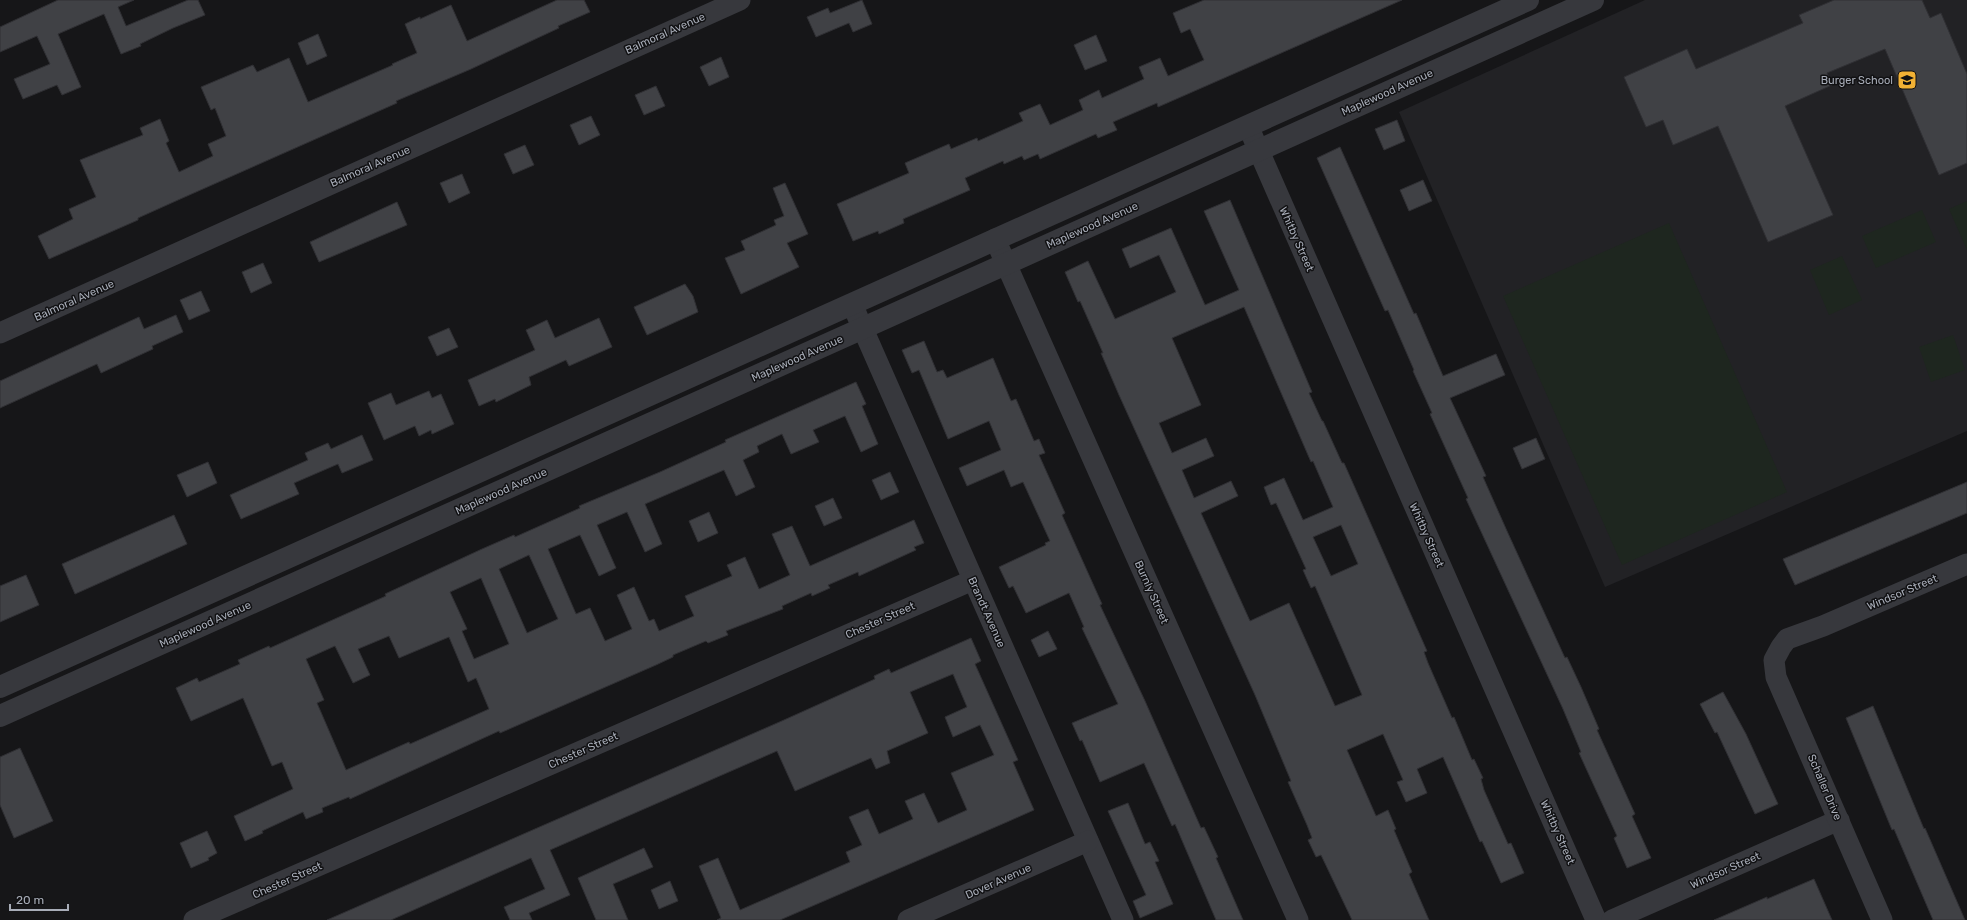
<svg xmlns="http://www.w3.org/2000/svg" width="1967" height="920" font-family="Rubik,sans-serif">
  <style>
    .built { fill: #222225 }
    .green { fill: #1e261f }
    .building { fill: #404145; stroke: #303034; fill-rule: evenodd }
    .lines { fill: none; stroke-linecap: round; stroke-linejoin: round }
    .minor { stroke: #37383d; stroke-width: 21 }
    .tertiary { stroke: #37383d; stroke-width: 22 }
    .labels { text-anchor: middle; stroke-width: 3; stroke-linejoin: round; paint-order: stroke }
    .street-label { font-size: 11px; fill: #a8adb8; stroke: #111113 }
    .poi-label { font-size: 11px; fill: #a8adb8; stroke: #111113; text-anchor: end }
  </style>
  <rect width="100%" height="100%" fill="#161618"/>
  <path class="built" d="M 1645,0 L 1967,0 L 1967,431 L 1605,587 L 1399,112 Z"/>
  <g class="green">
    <path d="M 1967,201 L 1967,250 L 1949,209 Z"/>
    <path d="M 1922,210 L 1936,242 L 1876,268 L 1862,236 Z"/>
    <path d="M 1669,223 L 1787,492 L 1622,565 L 1503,296 Z"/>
    <path d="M 1842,256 L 1862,300 L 1829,315 L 1810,270 Z"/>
    <path d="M 1953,335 L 1965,370 L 1931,382 L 1919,347 Z"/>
  </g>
  <g class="building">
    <path d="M 58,0 L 134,0 L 118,7 L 126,26 L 188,0 L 198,0 L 205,15 L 173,28 L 140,44 L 141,46 L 121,54 L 104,14 L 58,34 L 81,87 L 62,95 L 57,85 L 23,99 L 14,79 L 50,64 L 37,36 L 0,52 L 0,27 Z"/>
    <path d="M 557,0 L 584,0 L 590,12 L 558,26 L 559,28 L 471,69 L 396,101 L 397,103 L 178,200 L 138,218 L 138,220 L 49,259 L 38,236 L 73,219 L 69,209 L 96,197 L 80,160 L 143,135 L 140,128 L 160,119 L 169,141 L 166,143 L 179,172 L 213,156 L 208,144 L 226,136 L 215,108 L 211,110 L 201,87 L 253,65 L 257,72 L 289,58 L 308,102 L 393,65 L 392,64 L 417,53 L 405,24 L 420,17 L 420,19 L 451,5 L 467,41 Z"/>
    <path d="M 862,0 L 872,24 L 853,32 L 849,23 L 816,37 L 807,17 L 828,8 L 830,13 Z"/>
    <path d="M 1204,0 L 1402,0 L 1158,107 L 1157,103 L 1113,122 L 1117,130 L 1098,138 L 1096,134 L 1040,159 L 1038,154 L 1024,160 L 1022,156 L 1004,164 L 1003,161 L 965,178 L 970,190 L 903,219 L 904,223 L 879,234 L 878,231 L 853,241 L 837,204 L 909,173 L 905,163 L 949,144 L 951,149 L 977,138 L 978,141 L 1023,121 L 1019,113 L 1040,104 L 1050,125 L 1083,110 L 1079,100 L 1099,90 L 1102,98 L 1144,79 L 1139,67 L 1160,58 L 1168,76 L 1204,60 L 1190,29 L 1181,33 L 1173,13 Z"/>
    <path d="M 1834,0 L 1922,0 L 1930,18 L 1941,13 L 1967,74 L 1967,163 L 1939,175 L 1885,49 L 1827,73 L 1832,85 L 1785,106 L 1833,215 L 1768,242 L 1718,126 L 1673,145 L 1663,120 L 1646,127 L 1624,77 L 1687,49 L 1696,69 L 1803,23 L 1799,15 Z"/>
    <path d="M 318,34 L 327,56 L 307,65 L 298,43 Z"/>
    <path d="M 1096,35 L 1107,61 L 1085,70 L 1074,45 Z"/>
    <path d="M 721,57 L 729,77 L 709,86 L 700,67 Z"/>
    <path d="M 656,86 L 665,106 L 644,115 L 635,95 Z"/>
    <path d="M 591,116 L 600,135 L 579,145 L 570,125 Z"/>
    <path d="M 1397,120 L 1405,141 L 1384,150 L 1375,129 Z"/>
    <path d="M 525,145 L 534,165 L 513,174 L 504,154 Z"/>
    <path d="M 1340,147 L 1414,314 L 1416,313 L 1443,376 L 1496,354 L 1505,375 L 1450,398 L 1486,476 L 1483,477 L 1507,531 L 1565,658 L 1567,657 L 1581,687 L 1599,729 L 1597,730 L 1635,814 L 1632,816 L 1651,858 L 1627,868 L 1614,838 L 1617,836 L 1579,753 L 1581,752 L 1563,709 L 1466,499 L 1468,498 L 1430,414 L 1432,413 L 1413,371 L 1414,370 L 1388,310 L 1385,311 L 1317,158 Z"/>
    <path d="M 462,174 L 470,193 L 449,203 L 440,183 Z"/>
    <path d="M 1423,180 L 1432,201 L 1409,211 L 1400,190 Z"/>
    <path d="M 785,183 L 808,234 L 787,243 L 799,267 L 741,294 L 725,258 L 745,250 L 741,241 L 776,225 L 774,220 L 784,216 L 773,188 Z"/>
    <path d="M 1230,200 L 1312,392 L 1309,393 L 1322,421 L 1323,421 L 1342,463 L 1344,463 L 1427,651 L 1424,652 L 1428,663 L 1452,718 L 1454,717 L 1472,760 L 1474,759 L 1483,778 L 1481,779 L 1484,790 L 1508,844 L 1511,843 L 1524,873 L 1501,883 L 1482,841 L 1480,842 L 1443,757 L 1417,769 L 1427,793 L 1406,802 L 1397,782 L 1403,780 L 1383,734 L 1347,750 L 1376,816 L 1388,810 L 1396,829 L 1394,830 L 1412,872 L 1409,874 L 1429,920 L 1352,920 L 1321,855 L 1316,857 L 1308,840 L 1312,838 L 1307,825 L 1288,782 L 1291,781 L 1255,695 L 1119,395 L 1101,353 L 1103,353 L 1080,301 L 1078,302 L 1065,272 L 1088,261 L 1115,319 L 1176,292 L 1159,255 L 1130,268 L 1122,249 L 1171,228 L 1205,305 L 1239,290 L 1204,211 ZM 1244,307 L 1311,462 L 1313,461 L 1333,507 L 1303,520 L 1284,478 L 1264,487 L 1271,505 L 1276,503 L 1306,569 L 1303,570 L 1311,588 L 1315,586 L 1362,695 L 1335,706 L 1289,603 L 1250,621 L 1201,513 L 1238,496 L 1231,481 L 1194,498 L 1182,470 L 1214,456 L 1206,438 L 1172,453 L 1159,423 L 1201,405 L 1172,338 ZM 1341,525 L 1358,564 L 1331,576 L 1313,537 Z"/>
    <path d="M 397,202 L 407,225 L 319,262 L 310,242 Z"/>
    <path d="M 263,263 L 272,283 L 251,293 L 242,272 Z"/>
    <path d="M 685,284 L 693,296 L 698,312 L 647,335 L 634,307 Z"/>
    <path d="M 201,291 L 210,311 L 189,320 L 180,300 Z"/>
    <path d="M 176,315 L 183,332 L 152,346 L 153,349 L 101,373 L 97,364 L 0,408 L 0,381 L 139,317 L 144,329 Z"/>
    <path d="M 599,318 L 612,347 L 569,366 L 566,360 L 529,377 L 531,385 L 496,402 L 495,399 L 479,406 L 468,380 L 535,350 L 526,330 L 547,320 L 555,338 Z"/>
    <path d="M 449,328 L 458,347 L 437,356 L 428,337 Z"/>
    <path d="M 924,341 L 937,372 L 943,370 L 947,378 L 993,358 L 1011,401 L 1016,399 L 1034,441 L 1039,439 L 1045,453 L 1039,455 L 1065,513 L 1062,515 L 1102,604 L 1100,605 L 1145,701 L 1201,828 L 1204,827 L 1218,857 L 1216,858 L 1243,920 L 1216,920 L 1175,824 L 1172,826 L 1144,763 L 1100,782 L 1082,740 L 1080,741 L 1072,723 L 1118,704 L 1082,628 L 1084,627 L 1069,593 L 1026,613 L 1013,586 L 1009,588 L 999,567 L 1046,545 L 1045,543 L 1050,541 L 1023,482 L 1011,487 L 1004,470 L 967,486 L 959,468 L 1001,450 L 989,421 L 948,439 L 919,370 L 912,373 L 902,350 Z"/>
    <path d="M 856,382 L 866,404 L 862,406 L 878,444 L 861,452 L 845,416 L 813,430 L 819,442 L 791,454 L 782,434 L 757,446 L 759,452 L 743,460 L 755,487 L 736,496 L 724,470 L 645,504 L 662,544 L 645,552 L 627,512 L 597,525 L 616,568 L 599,576 L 580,535 L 548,549 L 576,614 L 590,608 L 605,641 L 632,629 L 617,595 L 634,587 L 649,621 L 654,619 L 659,631 L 694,616 L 685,596 L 732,576 L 727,565 L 745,557 L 759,589 L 790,575 L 772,534 L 792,526 L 810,566 L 914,520 L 924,543 L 914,547 L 916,550 L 859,576 L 858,572 L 828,585 L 830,588 L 812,596 L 811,593 L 782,606 L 783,609 L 726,631 L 728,635 L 708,643 L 706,641 L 673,655 L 673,657 L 656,665 L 500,733 L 499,731 L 350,799 L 349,797 L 322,808 L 323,812 L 306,819 L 303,812 L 262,831 L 263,833 L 245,841 L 234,816 L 293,789 L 282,762 L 272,766 L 243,698 L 191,721 L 176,688 L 197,678 L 199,682 L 240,664 L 238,660 L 269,646 L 270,648 L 386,596 L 385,594 L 482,549 L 514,535 L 515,537 L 580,508 L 579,506 L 660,472 L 726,442 L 725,440 ZM 529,555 L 558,619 L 527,633 L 499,569 ZM 481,578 L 509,644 L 474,659 L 462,631 L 467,629 L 450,592 ZM 389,636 L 399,658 L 449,637 L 468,682 L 476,678 L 489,709 L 410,744 L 409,742 L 346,770 L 317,703 L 324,700 L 306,659 L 335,646 L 353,683 L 370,675 L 358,649 Z"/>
    <path d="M 429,391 L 432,398 L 441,394 L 454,424 L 432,434 L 431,430 L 419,436 L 415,426 L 384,440 L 368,403 L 391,393 L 396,405 Z"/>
    <path d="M 362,435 L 373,460 L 342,473 L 338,464 L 294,483 L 299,494 L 241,519 L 230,495 L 308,460 L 305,453 L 328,443 L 331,449 Z"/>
    <path d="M 1536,438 L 1545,459 L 1522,469 L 1513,448 Z"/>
    <path d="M 208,462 L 217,483 L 187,497 L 177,475 Z"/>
    <path d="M 890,472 L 899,492 L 881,500 L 872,480 Z"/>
    <path d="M 1967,482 L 1967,513 L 1795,585 L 1783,559 Z"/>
    <path d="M 833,498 L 842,518 L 824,526 L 815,506 Z"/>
    <path d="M 709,512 L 718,533 L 698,542 L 689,521 Z"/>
    <path d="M 174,515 L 187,544 L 75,594 L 62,564 Z"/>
    <path d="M 26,575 L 39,605 L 0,622 L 0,586 Z"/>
    <path d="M 1048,631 L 1057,649 L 1039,657 L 1031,640 Z"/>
    <path d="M 971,638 L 981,661 L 975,664 L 1018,760 L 1013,762 L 1034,810 L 1007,822 L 780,920 L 717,920 L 721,918 L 699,866 L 718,858 L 740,910 L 850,862 L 846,852 L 862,845 L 849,817 L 868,809 L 879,834 L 913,819 L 905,801 L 924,793 L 938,823 L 967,810 L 951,773 L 994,755 L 980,725 L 953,737 L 945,717 L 967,707 L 953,674 L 910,692 L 928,733 L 887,751 L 890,763 L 876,769 L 871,758 L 795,791 L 777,751 L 550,850 L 570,895 L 529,913 L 532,920 L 510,920 L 504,907 L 545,889 L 531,858 L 391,920 L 327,920 L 784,720 L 875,679 L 874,676 L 889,669 L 891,673 Z"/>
    <path d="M 1723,692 L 1746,734 L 1778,804 L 1755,814 L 1717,732 L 1715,733 L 1700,704 Z"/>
    <path d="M 1873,706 L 1924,829 L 1925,828 L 1965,920 L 1933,920 L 1894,829 L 1892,830 L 1846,718 Z"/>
    <path d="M 20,748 L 53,821 L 14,838 L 0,805 L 0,757 Z"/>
    <path d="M 1128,803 L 1145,844 L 1150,842 L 1159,861 L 1155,862 L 1173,904 L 1140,918 L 1133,901 L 1146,895 L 1108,811 Z"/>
    <path d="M 207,831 L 217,853 L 208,858 L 209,860 L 191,868 L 180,843 Z"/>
    <path d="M 644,848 L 653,867 L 613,884 L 628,920 L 596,920 L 578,878 Z"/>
    <path d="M 1814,879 L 1832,920 L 1714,920 L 1767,897 L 1767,899 Z"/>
    <path d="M 670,881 L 678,901 L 659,909 L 651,890 Z"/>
  </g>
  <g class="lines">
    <g class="minor">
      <path d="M 1248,126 L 1596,920"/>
      <path d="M 995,239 L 1298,920"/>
      <path d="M 852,304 L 1123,920"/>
      <path d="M 0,333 L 740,0"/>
      <path d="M 194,920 L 973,580"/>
      <path d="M 908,920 L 1088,841"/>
      <path d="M 1612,920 L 1839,820"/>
      <path d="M 1882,920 L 1776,677 L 1774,660 L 1781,647 L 1787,639 L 1823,626 L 1967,564"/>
    </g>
    <g class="tertiary">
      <path d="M 0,687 L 1528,0"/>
      <path d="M 0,716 L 1593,0"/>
    </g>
  </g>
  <defs>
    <g id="school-square" transform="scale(1)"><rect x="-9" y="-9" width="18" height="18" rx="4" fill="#f2b134" stroke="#111113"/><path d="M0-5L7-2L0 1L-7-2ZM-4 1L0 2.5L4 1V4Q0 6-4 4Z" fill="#111"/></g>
  </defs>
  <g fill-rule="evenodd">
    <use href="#school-square" x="1907" y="80"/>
  </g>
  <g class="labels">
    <g class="street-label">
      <text transform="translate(665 33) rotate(-24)" y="4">Balmoral Avenue</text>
      <text transform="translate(1387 92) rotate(-24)" y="4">Maplewood Avenue</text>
      <text transform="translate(370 166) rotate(-24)" y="4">Balmoral Avenue</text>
      <text transform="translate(1092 225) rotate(-24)" y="4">Maplewood Avenue</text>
      <text transform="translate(1297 239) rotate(66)" y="4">Whitby Street</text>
      <text transform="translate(74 300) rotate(-24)" y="4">Balmoral Avenue</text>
      <text transform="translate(797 358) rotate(-24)" y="4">Maplewood Avenue</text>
      <text transform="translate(501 491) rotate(-24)" y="4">Maplewood Avenue</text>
      <text transform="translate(1427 535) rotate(66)" y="4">Whitby Street</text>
      <text transform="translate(1152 592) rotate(66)" y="4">Burnly Street</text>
      <text transform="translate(1902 592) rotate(-23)" y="4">Windsor Street</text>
      <text transform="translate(987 612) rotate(66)" y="4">Brandt Avenue</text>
      <text transform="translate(880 620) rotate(-24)" y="4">Chester Street</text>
      <text transform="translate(205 624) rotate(-24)" y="4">Maplewood Avenue</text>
      <text transform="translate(583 750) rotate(-24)" y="4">Chester Street</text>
      <text transform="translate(1825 787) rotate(67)" y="4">Schaller Drive</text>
      <text transform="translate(1558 832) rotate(66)" y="4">Whitby Street</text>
      <text transform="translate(1725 870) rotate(-24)" y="4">Windsor Street</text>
      <text transform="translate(287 880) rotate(-24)" y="4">Chester Street</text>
      <text transform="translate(998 881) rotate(-24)" y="4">Dover Avenue</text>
    </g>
    <g class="poi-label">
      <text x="1893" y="84">Burger School</text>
    </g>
  </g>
  <path d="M10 904v6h58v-6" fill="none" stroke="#a8adb8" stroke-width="2"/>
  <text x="16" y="904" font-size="12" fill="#a8adb8" stroke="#111113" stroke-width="3" paint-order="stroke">20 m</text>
</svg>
